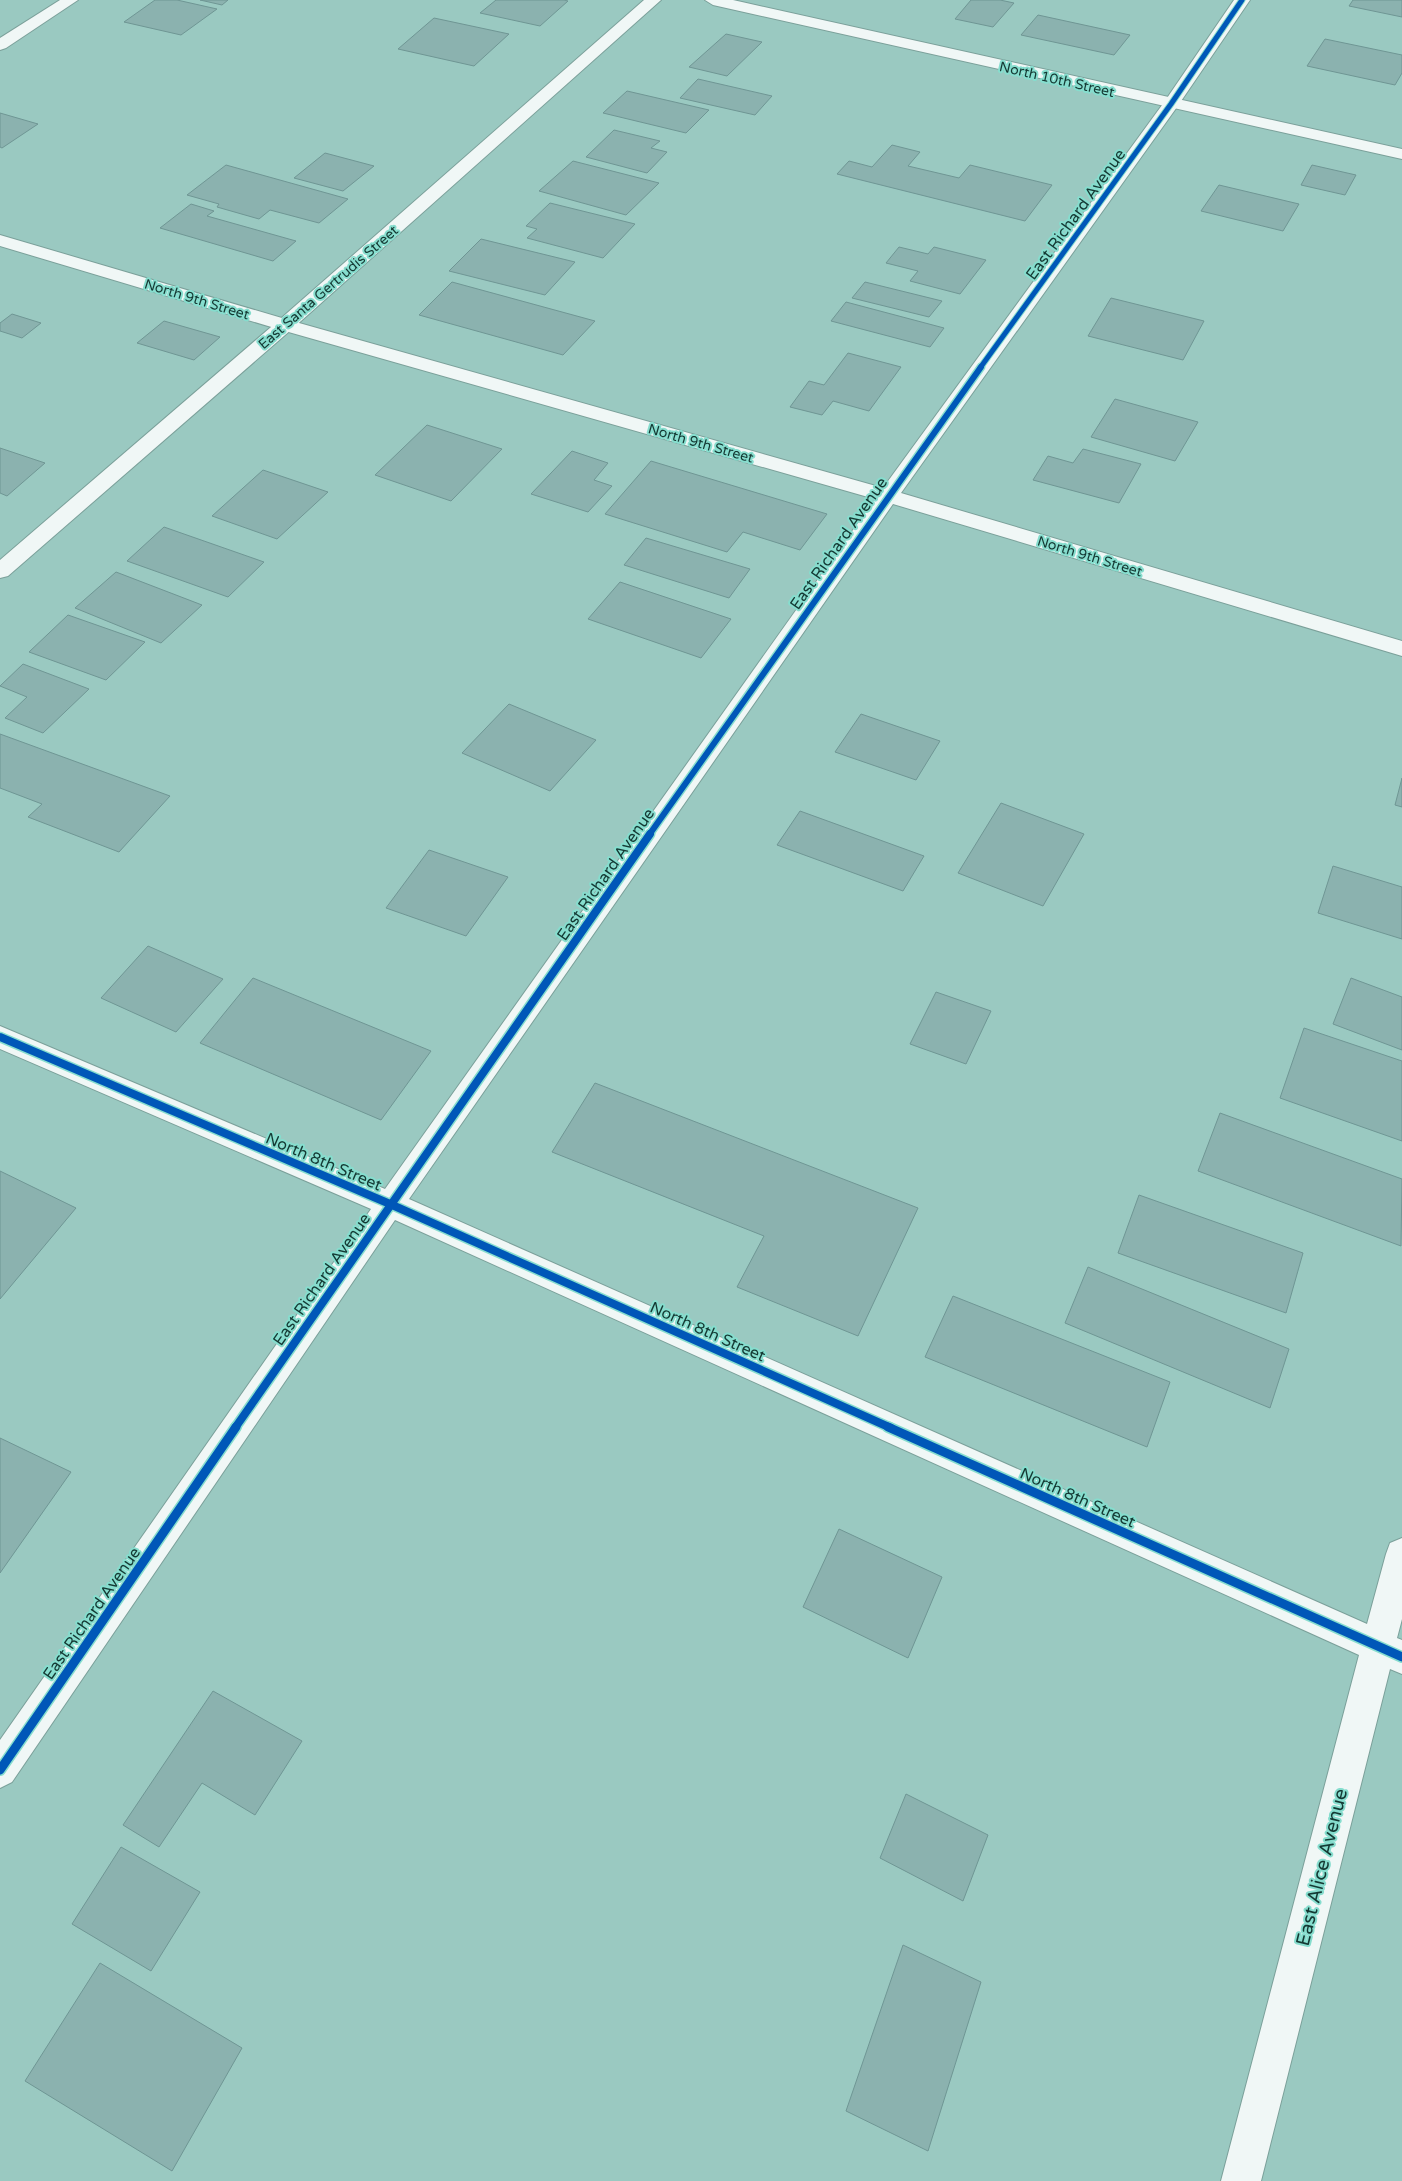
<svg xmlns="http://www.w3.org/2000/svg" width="1402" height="2181" font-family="'Varela Round',sans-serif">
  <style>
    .building { fill: #8bb2af; stroke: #6f9694 }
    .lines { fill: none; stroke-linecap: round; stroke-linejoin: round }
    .street-casing { stroke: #7ba09a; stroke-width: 2 }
    .secondary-casing { stroke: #7ba09a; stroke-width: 2 }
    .street { fill: #f0f7f6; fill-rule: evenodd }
    .secondary { fill: #f0f7f6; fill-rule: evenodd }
    .cycleway-far3-casing { stroke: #86ddce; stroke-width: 7 }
    .cycleway-far2-casing { stroke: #86ddce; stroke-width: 9 }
    .cycleway-far1-casing { stroke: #86ddce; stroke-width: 11 }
    .cycleway-casing { stroke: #86ddce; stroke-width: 12 }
    .cycleway-far3 { stroke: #0057b8; stroke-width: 5 }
    .cycleway-far2 { stroke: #0057b8; stroke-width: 6 }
    .cycleway-far1 { stroke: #0057b8; stroke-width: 8 }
    .cycleway { stroke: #0057b8; stroke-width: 9 }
    .labels { text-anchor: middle; stroke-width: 4; stroke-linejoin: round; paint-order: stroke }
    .far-street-label { font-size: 14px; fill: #143933; stroke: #86ddce }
    .street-label { font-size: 16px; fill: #143933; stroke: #86ddce }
    .near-street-label { font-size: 19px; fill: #143933; stroke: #86ddce }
  </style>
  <rect width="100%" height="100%" fill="#9ac9c1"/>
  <g class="building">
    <path d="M 155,0 L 177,0 L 217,9 L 181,35 L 124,22 Z"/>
    <path d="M 200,0 L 228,0 L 222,5 Z"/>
    <path d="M 496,0 L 564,0 L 568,1 L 540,26 L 480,13 Z"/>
    <path d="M 971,0 L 1000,0 L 1014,3 L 993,27 L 955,19 Z"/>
    <path d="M 1353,0 L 1402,0 L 1402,17 L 1349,6 Z"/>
    <path d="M 1038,15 L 1130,35 L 1114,55 L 1021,35 Z"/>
    <path d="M 434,18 L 509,34 L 474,66 L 398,49 Z"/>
    <path d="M 726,34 L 762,42 L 727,76 L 689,67 Z"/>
    <path d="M 1325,39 L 1402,55 L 1402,73 L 1395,85 L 1307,66 Z"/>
    <path d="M 698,79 L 772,96 L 755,115 L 680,98 Z"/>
    <path d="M 627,91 L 709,110 L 686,133 L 603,113 Z"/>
    <path d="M 0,113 L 38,124 L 2,148 L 0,147 Z"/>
    <path d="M 614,130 L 660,141 L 651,148 L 667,152 L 647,173 L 586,157 Z"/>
    <path d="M 892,145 L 920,152 L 908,166 L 959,178 L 970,165 L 1052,185 L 1025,221 L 837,174 L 849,161 L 872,167 Z"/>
    <path d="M 325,153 L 374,166 L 343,191 L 294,178 Z"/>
    <path d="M 573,161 L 659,183 L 626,215 L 539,191 Z"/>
    <path d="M 226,165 L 348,199 L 319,223 L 270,210 L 259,219 L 217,207 L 219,204 L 187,195 Z"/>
    <path d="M 1312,165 L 1356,175 L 1345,195 L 1301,185 Z"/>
    <path d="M 1219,185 L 1299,204 L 1283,231 L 1201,211 Z"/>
    <path d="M 550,203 L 635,224 L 603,258 L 527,238 L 537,229 L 526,226 Z"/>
    <path d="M 191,204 L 214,211 L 207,216 L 296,241 L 273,261 L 160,228 Z"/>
    <path d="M 481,239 L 575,262 L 545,295 L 449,271 Z"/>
    <path d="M 899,247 L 928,254 L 934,247 L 986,260 L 960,294 L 910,281 L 918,271 L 886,263 Z"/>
    <path d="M 452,282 L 595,321 L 563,355 L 419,315 Z"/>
    <path d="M 865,282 L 942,301 L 929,317 L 852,298 Z"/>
    <path d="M 1111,298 L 1204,321 L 1183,360 L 1088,336 Z"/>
    <path d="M 846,302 L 944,328 L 930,347 L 831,321 Z"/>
    <path d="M 12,314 L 41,323 L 22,338 L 0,331 L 0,323 Z"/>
    <path d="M 164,321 L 220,337 L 194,360 L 137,343 Z"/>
    <path d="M 848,353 L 901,367 L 869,411 L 833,401 L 822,415 L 790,407 L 809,381 L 824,385 Z"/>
    <path d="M 1115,399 L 1198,422 L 1175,461 L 1091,437 Z"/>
    <path d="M 427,425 L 502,449 L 451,501 L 375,475 Z"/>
    <path d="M 0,448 L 45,463 L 7,496 L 0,493 Z"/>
    <path d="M 1083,449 L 1141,464 L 1119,503 L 1033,480 L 1048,456 L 1073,463 Z"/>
    <path d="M 572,451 L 608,463 L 594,480 L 612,486 L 588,512 L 531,494 Z"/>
    <path d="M 651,461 L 827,514 L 800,550 L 743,532 L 727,552 L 605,514 Z"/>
    <path d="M 263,470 L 328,492 L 277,539 L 212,516 Z"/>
    <path d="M 164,527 L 264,562 L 228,597 L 127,561 Z"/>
    <path d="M 646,538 L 750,569 L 729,598 L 624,565 Z"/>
    <path d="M 116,572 L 202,605 L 161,643 L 75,608 Z"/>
    <path d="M 620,582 L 731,619 L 701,658 L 588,619 Z"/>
    <path d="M 68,615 L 145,642 L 106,680 L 29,652 Z"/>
    <path d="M 23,664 L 89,689 L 43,733 L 5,718 L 27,697 L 0,686 Z"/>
    <path d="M 509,704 L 596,740 L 550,791 L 462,753 Z"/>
    <path d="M 861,714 L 940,741 L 916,780 L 835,752 Z"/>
    <path d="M 0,734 L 170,796 L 119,852 L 28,817 L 42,804 L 0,788 Z"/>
    <path d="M 1402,778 L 1402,807 L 1395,805 Z"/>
    <path d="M 1001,803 L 1084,834 L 1043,906 L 958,873 Z"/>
    <path d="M 800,811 L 924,856 L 903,891 L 777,845 Z"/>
    <path d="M 429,850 L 508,877 L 466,936 L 386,908 Z"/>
    <path d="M 1333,866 L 1402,887 L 1402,939 L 1318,913 Z"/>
    <path d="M 148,946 L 223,979 L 176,1032 L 101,998 Z"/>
    <path d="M 253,978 L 431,1051 L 381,1120 L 200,1043 Z"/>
    <path d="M 1351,978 L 1402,997 L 1402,1050 L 1333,1024 Z"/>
    <path d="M 936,992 L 991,1011 L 966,1064 L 910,1044 Z"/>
    <path d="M 1304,1028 L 1402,1061 L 1402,1141 L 1280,1098 Z"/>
    <path d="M 595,1083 L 918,1208 L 858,1336 L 737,1287 L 764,1236 L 552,1152 Z"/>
    <path d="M 1220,1113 L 1402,1179 L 1401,1246 L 1198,1171 Z"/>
    <path d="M 0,1171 L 76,1208 L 0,1299 Z"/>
    <path d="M 1139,1195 L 1303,1253 L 1286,1313 L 1118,1253 Z"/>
    <path d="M 1088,1267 L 1289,1349 L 1270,1408 L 1065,1323 Z"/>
    <path d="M 953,1296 L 1170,1382 L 1147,1447 L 925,1357 Z"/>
    <path d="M 0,1438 L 71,1472 L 0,1573 Z"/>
    <path d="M 839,1529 L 942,1577 L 908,1658 L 803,1607 Z"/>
    <path d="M 213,1691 L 302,1741 L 255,1815 L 202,1783 L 159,1847 L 123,1825 Z"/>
    <path d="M 906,1794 L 988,1835 L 963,1901 L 880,1858 Z"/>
    <path d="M 121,1847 L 200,1892 L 151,1971 L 72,1924 Z"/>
    <path d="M 903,1945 L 981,1982 L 928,2151 L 846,2111 Z"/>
    <path d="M 100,1963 L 242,2048 L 172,2171 L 25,2081 Z"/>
  </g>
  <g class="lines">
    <g class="street-casing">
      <g id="street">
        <path d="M 60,0 L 78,0 L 6,48 L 0,50 L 0,38 Z"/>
        <path d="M 1234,0 L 1250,0 L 1177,107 L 901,493 L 1402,641 L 1402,656 L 893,504 L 409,1199 L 1367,1624 L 1386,1554 L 1390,1543 L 1402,1538 L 1402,1619 L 1397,1638 L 1402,1640 L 1402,1674 L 1390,1669 L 1261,2181 L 1221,2181 L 1359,1655 L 395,1220 L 12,1782 L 0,1788 L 0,1740 L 371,1209 L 0,1049 L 0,1026 L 385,1189 L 875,499 L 278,329 L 0,246 L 0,235 L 292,321 L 883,488 L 1165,101 Z"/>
      </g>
    </g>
    <g class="secondary-casing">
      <g id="secondary">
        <path d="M 644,0 L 661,0 L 292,329 L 8,576 L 0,578 L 0,560 L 278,321 Z"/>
        <path d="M 705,0 L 733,0 L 1402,149 L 1402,159 L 713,5 Z"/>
      </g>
    </g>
    <use href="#street" class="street"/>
    <use href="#secondary" class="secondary"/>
    <g class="cycleway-far3-casing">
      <path id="cycleway-far3" d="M 980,368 L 1171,104 L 1242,0"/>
    </g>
    <g class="cycleway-far2-casing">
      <path id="cycleway-far2" d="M 649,835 L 981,367"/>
    </g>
    <g class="cycleway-far1-casing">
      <g id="cycleway-far1">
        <path d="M 0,1037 L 390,1204 L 891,1428"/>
        <path d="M 235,1428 L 650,834"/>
      </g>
    </g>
    <g class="cycleway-casing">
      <g id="cycleway">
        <path d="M 888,1427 L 1402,1657"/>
        <path d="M 0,1770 L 236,1427"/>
      </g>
    </g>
    <use href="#cycleway-far3" class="cycleway-far3"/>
    <use href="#cycleway-far2" class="cycleway-far2"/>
    <use href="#cycleway-far1" class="cycleway-far1"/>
    <use href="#cycleway" class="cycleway"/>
  </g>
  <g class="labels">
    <g class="far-street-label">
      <text transform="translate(1057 79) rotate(13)" y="5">North 10th Street</text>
      <text transform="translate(328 287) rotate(-41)" y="5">East Santa Gertrudis Street</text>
      <text transform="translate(197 299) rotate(17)" y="5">North 9th Street</text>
      <text transform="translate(701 443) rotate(16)" y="5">North 9th Street</text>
      <text transform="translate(1090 556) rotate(17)" y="5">North 9th Street</text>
    </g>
    <g class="street-label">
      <text transform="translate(1075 214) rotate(-54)" y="6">East Richard Avenue</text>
      <text transform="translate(838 543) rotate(-55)" y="6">East Richard Avenue</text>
      <text transform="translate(605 874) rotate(-55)" y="6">East Richard Avenue</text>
      <text transform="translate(324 1161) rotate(23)" y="6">North 8th Street</text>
      <text transform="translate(321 1279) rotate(-55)" y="6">East Richard Avenue</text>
      <text transform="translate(708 1331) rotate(24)" y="6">North 8th Street</text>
      <text transform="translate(1078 1497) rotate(24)" y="6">North 8th Street</text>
      <text transform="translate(91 1613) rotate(-55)" y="6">East Richard Avenue</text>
    </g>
    <g class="near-street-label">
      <text transform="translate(1321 1867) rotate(-76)" y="7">East Alice Avenue</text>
    </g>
  </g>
</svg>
